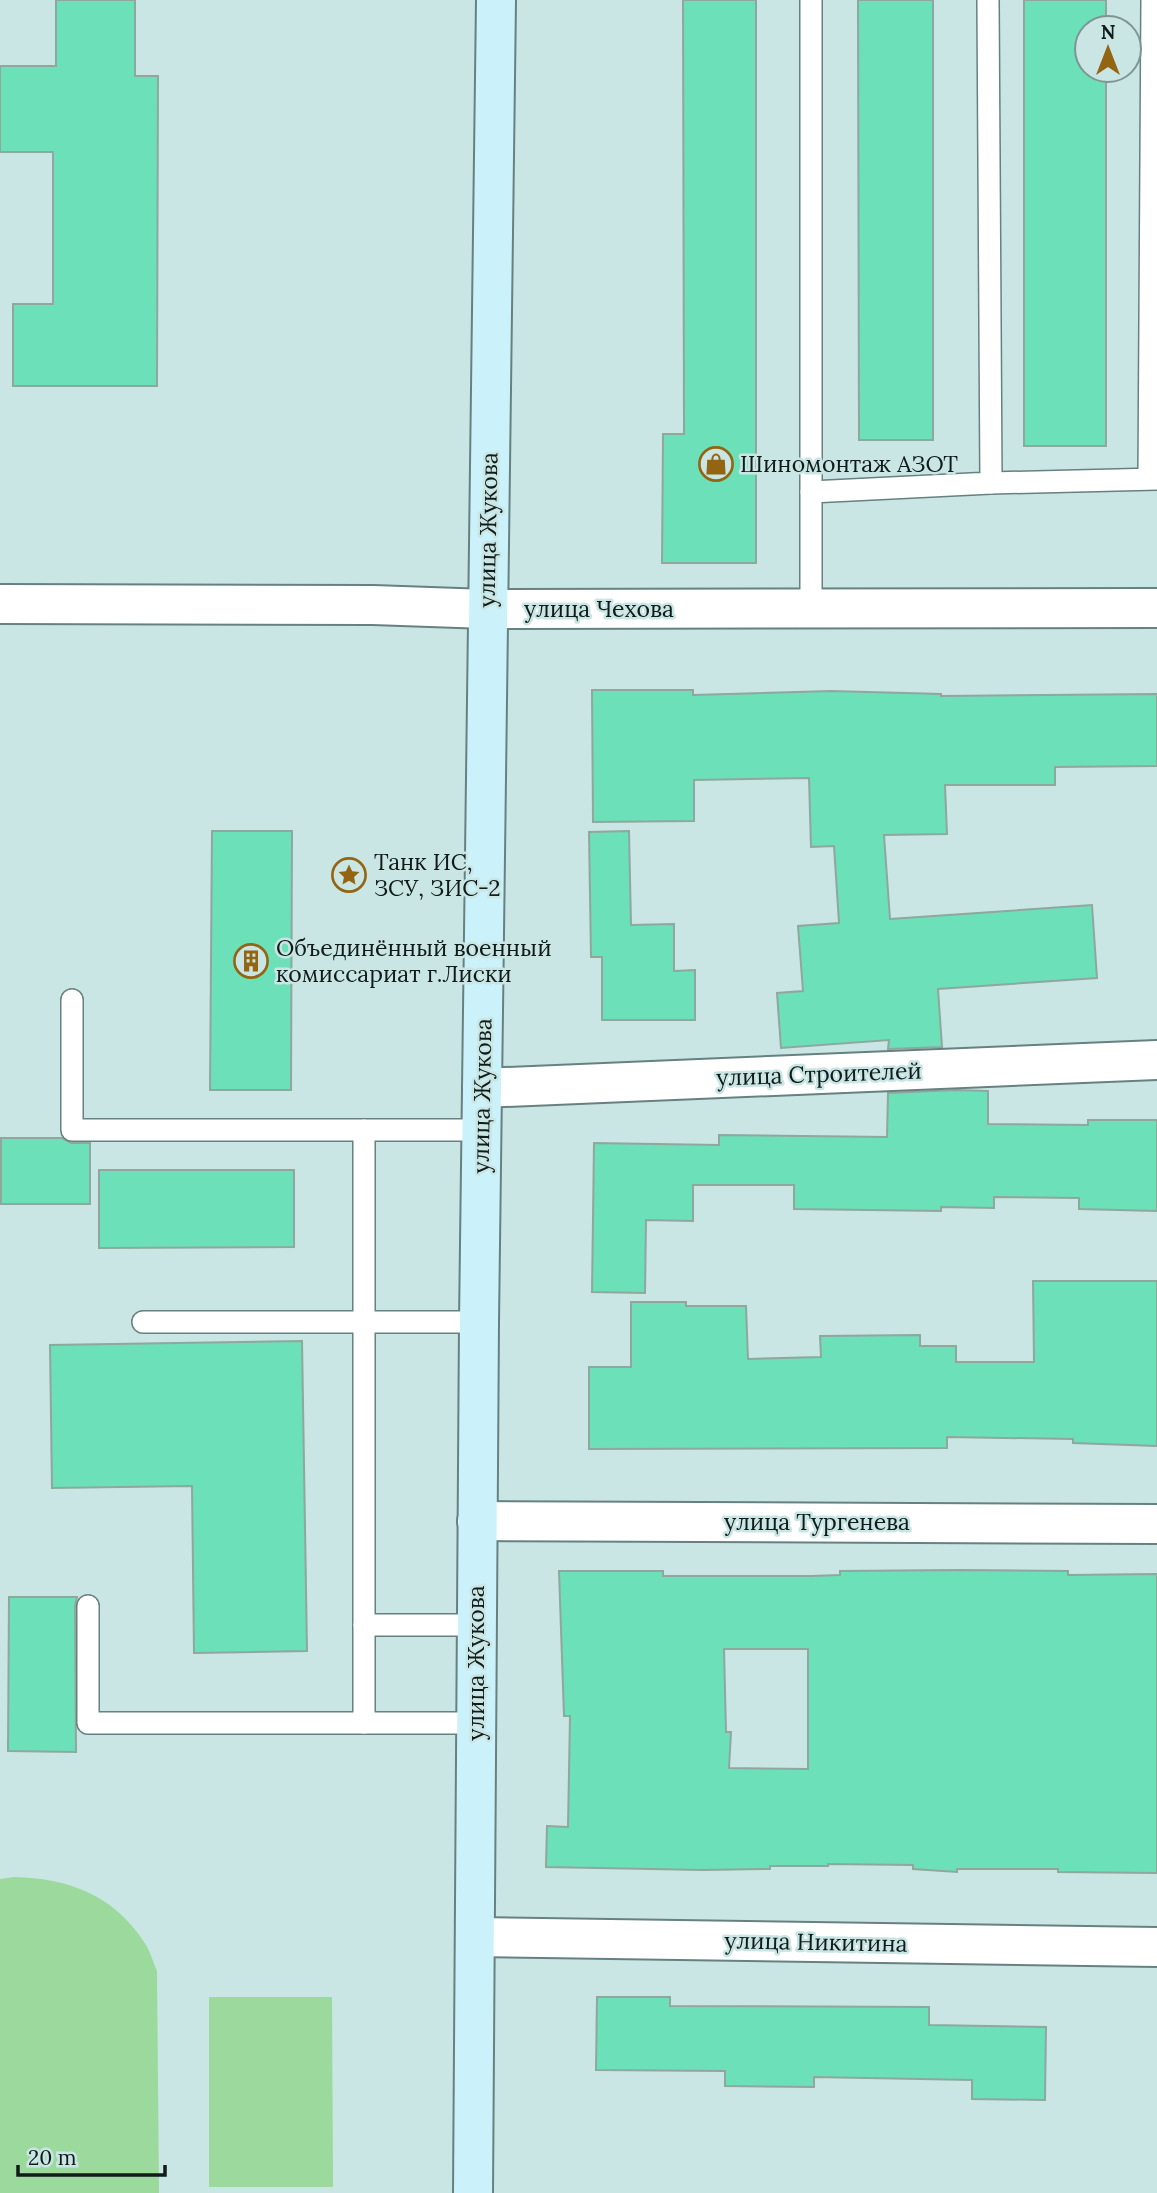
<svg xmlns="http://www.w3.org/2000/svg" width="1157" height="2193" font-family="Lora,serif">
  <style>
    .green { fill: #9bd99c }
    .building { fill: #6ce0b8; stroke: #8fa79d; stroke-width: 2; fill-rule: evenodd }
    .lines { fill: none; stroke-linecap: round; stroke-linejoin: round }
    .lane-casing { stroke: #678180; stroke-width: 24 }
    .street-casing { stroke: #678180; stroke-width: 42 }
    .secondary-casing { stroke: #678180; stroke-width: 42 }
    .lane { stroke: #fff; stroke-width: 21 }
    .street { stroke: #fff; stroke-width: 38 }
    .secondary { stroke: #cbf2fa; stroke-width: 38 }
    .labels { text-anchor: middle; stroke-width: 5; stroke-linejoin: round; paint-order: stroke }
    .poi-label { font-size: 23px; fill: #101b1a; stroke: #c9e6e4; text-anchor: start }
    .street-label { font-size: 23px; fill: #101b1a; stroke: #c9e6e4 }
  </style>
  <rect width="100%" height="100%" fill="#c9e6e4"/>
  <g class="green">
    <path d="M 14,1877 C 67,1878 114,1895 144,1942 C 150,1950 153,1962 157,1971 L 159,2193 L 0,2193 L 0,1879 Z"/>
    <path d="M 209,1997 L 332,1997 L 333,2187 L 209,2187 Z"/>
  </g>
  <g class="building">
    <path d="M 56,0 L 135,0 L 135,76 L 158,76 L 157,386 L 13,386 L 13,304 L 53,304 L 53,152 L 0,152 L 0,66 L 56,66 Z"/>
    <path d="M 683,0 L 756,0 L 756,563 L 662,563 L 663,434 L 684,434 Z"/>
    <path d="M 858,0 L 933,0 L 933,440 L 859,440 Z"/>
    <path d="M 1024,0 L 1106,0 L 1106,28 L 1087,28 L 1087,70 L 1106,70 L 1106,446 L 1024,446 Z"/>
    <path d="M 592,690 L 693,690 L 693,695 L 831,691 L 941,694 L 941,696 L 1157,694 L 1157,766 L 1055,767 L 1055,785 L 945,785 L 947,834 L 884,835 L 890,919 L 1092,905 L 1097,978 L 938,989 L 942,1047 L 888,1049 L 889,1040 L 781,1048 L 777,993 L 803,991 L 798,926 L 839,923 L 834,846 L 811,847 L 809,778 L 694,780 L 694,821 L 593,822 Z"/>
    <path d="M 212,831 L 292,831 L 291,1090 L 210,1090 Z"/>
    <path d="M 629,831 L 631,925 L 674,924 L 674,971 L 695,970 L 695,1020 L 602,1020 L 602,957 L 591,957 L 589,832 Z"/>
    <path d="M 956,1090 L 988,1091 L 988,1124 L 1088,1125 L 1088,1120 L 1157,1120 L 1157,1211 L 1079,1209 L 1079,1198 L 994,1197 L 994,1208 L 941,1207 L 941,1211 L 794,1209 L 794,1185 L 693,1185 L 693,1221 L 646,1220 L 645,1293 L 592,1292 L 594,1143 L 719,1145 L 719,1135 L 887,1137 L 888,1093 Z"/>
    <path d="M 1,1138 L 62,1138 L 71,1143 L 90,1143 L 90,1204 L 1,1204 Z"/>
    <path d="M 99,1170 L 294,1170 L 294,1247 L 99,1248 Z"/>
    <path d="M 1033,1281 L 1157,1281 L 1157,1446 L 1073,1443 L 1073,1439 L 947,1437 L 947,1448 L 589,1449 L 589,1367 L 631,1367 L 631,1302 L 686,1302 L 686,1306 L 746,1306 L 748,1359 L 821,1357 L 820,1336 L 920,1335 L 920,1346 L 956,1346 L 956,1362 L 1034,1362 Z"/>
    <path d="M 302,1341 L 307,1651 L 194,1653 L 192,1486 L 52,1488 L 50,1345 Z"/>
    <path d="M 959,1570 L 1068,1571 L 1068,1575 L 1157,1574 L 1157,1873 L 1058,1872 L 1058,1869 L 957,1869 L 957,1872 L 913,1869 L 913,1865 L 828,1864 L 828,1866 L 770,1866 L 770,1869 L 703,1870 L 546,1867 L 547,1826 L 568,1827 L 570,1716 L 564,1716 L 559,1571 L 663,1571 L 663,1576 L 811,1576 L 840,1575 L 840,1571 ZM 724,1649 L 808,1649 L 808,1769 L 729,1768 L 731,1732 L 726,1732 Z"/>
    <path d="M 9,1597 L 77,1597 L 75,1606 L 76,1752 L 8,1751 Z"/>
    <path d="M 597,1997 L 670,1997 L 670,2006 L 929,2007 L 929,2025 L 1046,2027 L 1045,2100 L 972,2099 L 972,2080 L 814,2077 L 814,2087 L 725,2086 L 725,2071 L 596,2070 Z"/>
  </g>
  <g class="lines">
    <g class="lane-casing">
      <g id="lane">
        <path d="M 1149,478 L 1152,0"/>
        <path d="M 991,483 L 1157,479"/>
        <path d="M 811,492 L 991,483 L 988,0"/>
        <path d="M 811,608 L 811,0"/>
        <path d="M 72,1000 L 72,1130 L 481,1130"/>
        <path d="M 364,1130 L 364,1723"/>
        <path d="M 143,1322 L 479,1322"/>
        <path d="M 88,1606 L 88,1723 L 476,1723"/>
        <path d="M 364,1625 L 477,1625"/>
      </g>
    </g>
    <g class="street-casing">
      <g id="street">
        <path d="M 0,604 L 373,605 L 487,609 L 1157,608"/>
        <path d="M 482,1088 L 1157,1060"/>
        <path d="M 477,1521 L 1157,1524"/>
        <path d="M 475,1937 L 1157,1947"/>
      </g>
    </g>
    <g class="secondary-casing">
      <path id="secondary" d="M 473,2193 L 479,1322 L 496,0"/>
    </g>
    <use href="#lane" class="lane"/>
    <use href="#street" class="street"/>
    <use href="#secondary" class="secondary"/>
  </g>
  <defs>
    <g id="shop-ring" transform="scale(1.75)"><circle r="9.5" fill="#c9e6e4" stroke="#936411" stroke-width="1.5"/><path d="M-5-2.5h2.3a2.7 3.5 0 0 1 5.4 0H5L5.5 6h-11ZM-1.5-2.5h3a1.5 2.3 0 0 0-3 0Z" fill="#936411"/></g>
    <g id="sight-ring" transform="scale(1.75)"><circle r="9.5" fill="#c9e6e4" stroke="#936411" stroke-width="1.5"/><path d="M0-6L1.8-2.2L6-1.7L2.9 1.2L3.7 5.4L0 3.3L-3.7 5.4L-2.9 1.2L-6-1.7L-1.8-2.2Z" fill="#936411"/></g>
    <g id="building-ring" transform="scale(1.75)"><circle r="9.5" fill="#c9e6e4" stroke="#936411" stroke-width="1.5"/><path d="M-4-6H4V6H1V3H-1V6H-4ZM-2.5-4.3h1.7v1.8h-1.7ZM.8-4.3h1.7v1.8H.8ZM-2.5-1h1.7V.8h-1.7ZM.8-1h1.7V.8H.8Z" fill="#936411"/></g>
  </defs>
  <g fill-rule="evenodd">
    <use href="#shop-ring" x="716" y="464"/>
    <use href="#sight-ring" x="349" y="875"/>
    <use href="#building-ring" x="251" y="961"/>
  </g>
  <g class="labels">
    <g class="poi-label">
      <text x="740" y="472">Шиномонтаж АЗОТ</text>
      <text x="374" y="870">Танк ИС,<tspan x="374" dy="26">ЗСУ, ЗИС-2</tspan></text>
      <text x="276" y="956">Объединённый военный<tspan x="276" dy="26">комиссариат г.Лиски</tspan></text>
    </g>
    <g class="street-label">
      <text transform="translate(488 530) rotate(-89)" y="8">улица Жукова</text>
      <text x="599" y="617">улица Чехова</text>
      <text transform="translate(819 1074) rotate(-2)" y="8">улица Строителей</text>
      <text transform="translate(482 1096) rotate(-89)" y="8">улица Жукова</text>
      <text x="817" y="1530">улица Тургенева</text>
      <text transform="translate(476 1663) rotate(-90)" y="8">улица Жукова</text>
      <text transform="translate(816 1942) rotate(1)" y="8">улица Никитина</text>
    </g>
  </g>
  <g transform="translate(1108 49)"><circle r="33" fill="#c9e6e4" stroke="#7f9593" stroke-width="2"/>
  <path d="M0-5L12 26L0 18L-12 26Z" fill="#936411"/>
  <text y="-10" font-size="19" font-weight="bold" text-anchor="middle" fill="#101b1a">N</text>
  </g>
  <path d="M18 2165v10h147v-10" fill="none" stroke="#101b1a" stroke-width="3.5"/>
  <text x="28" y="2165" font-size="21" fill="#101b1a" stroke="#c9e6e4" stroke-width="5" paint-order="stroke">20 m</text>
</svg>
